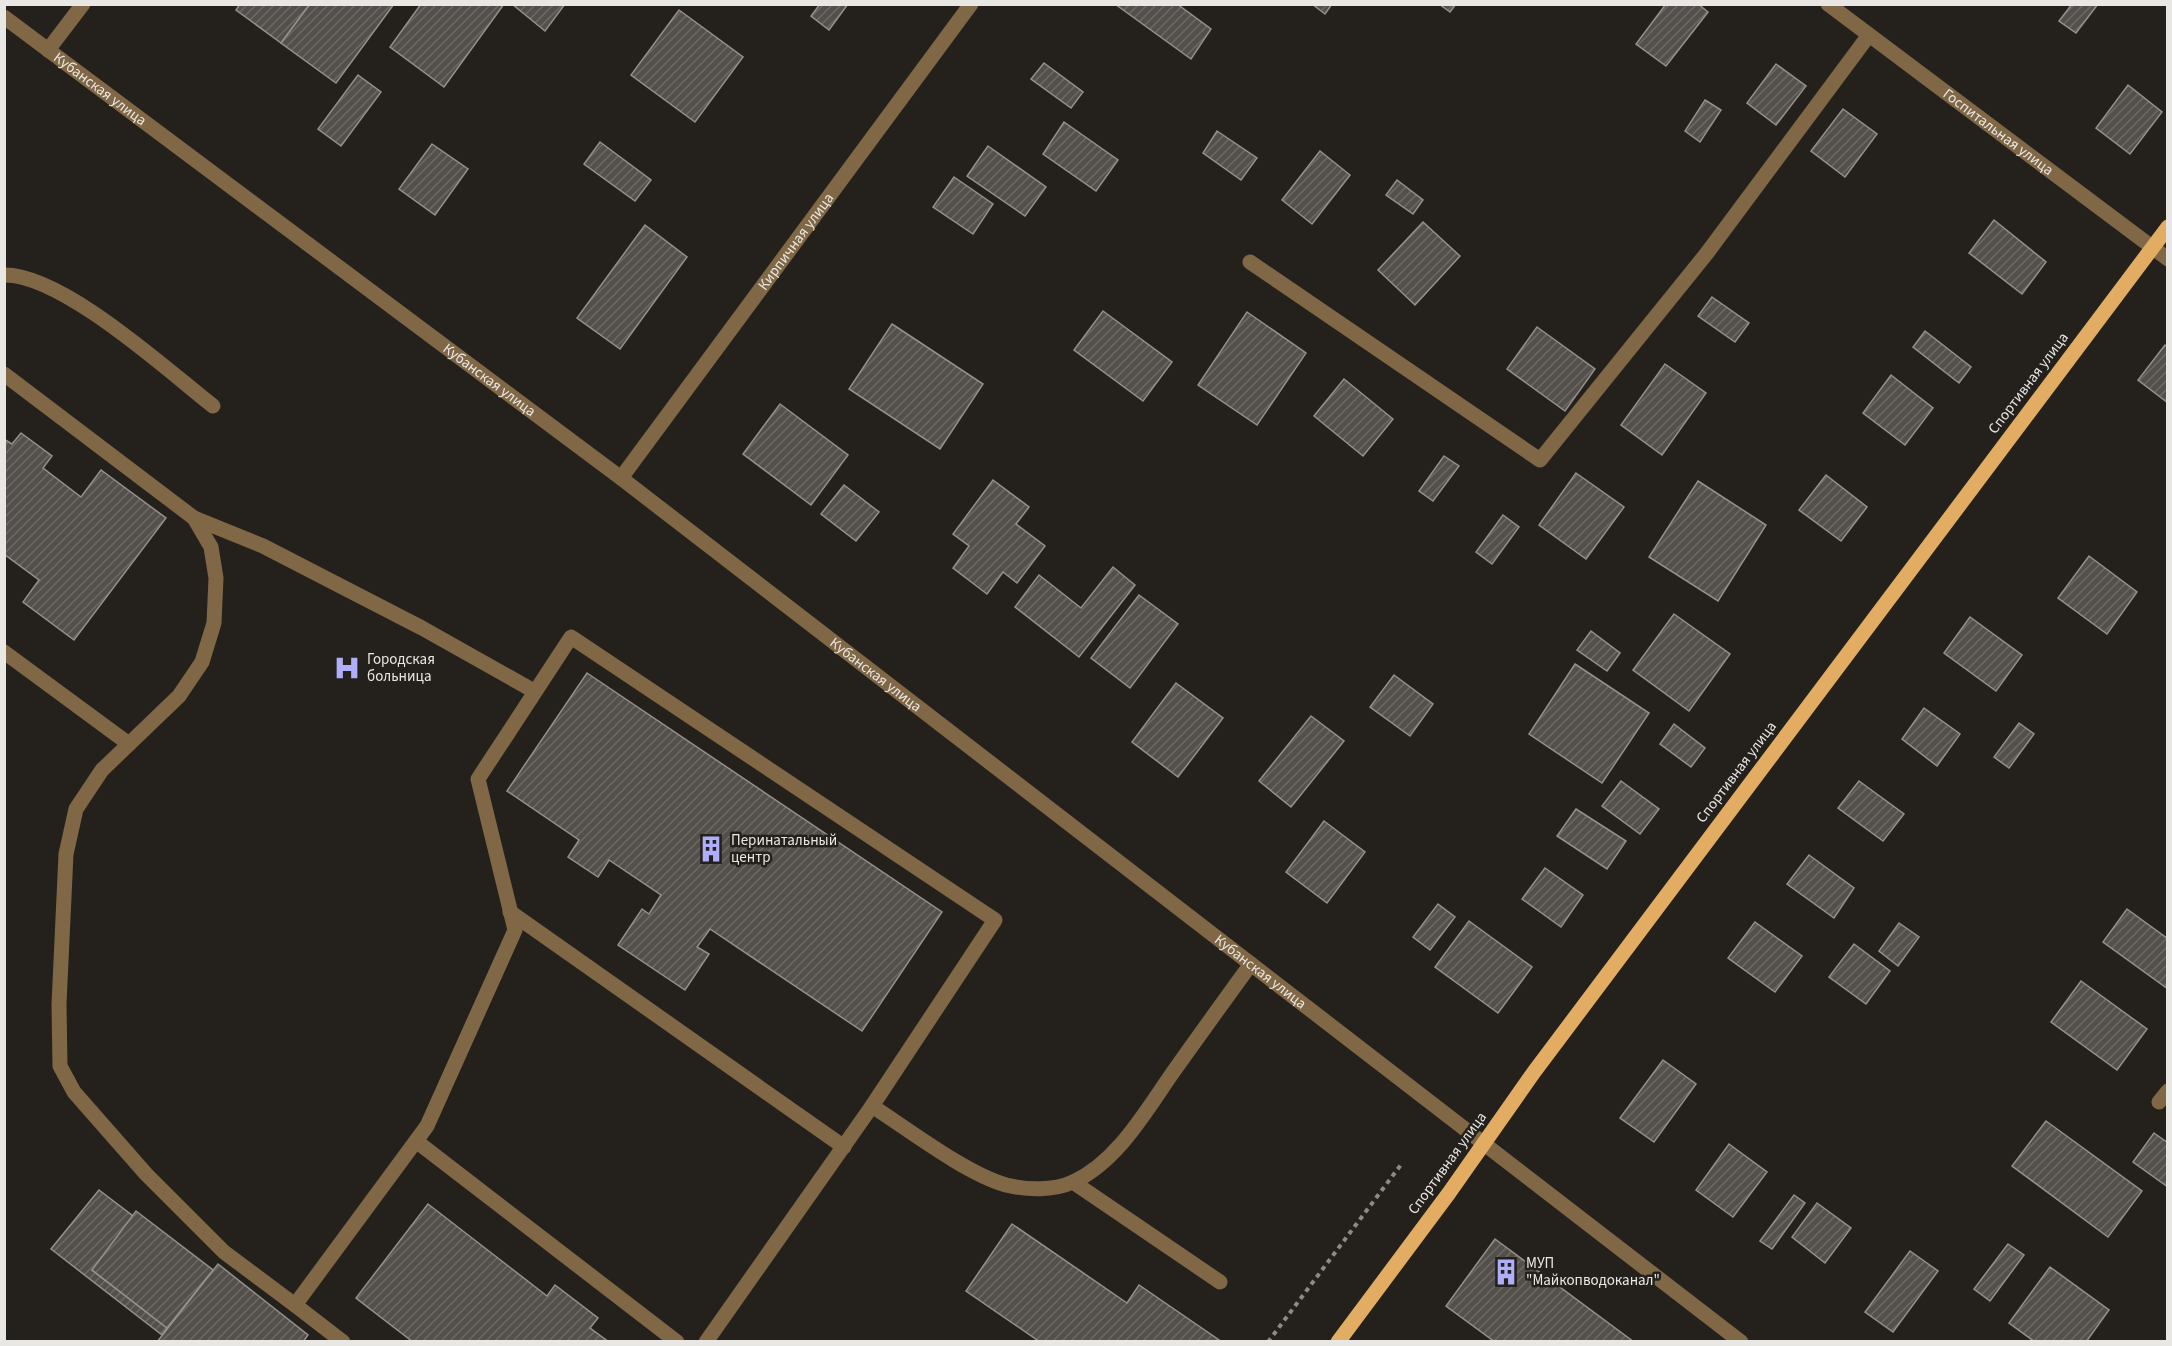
<svg xmlns="http://www.w3.org/2000/svg" width="2172" height="1346" font-family="'Source Sans 3',sans-serif">
  <style>
    .building { fill: url(#building-hatch); stroke: #95908b; stroke-width: 1.5 }
    .lines { fill: none; stroke-linecap: round; stroke-linejoin: round }
    .path { stroke: #8d8b87; stroke-width: 4; stroke-dasharray: 4.5 4.5; stroke-linecap: butt }
    .minor { stroke: #806745; stroke-width: 15 }
    .major { stroke: #e2ac63; stroke-width: 15 }
    .labels { text-anchor: middle; stroke-width: 5; stroke-linejoin: round; paint-order: stroke }
    .street-label { font-size: 15px; fill: #e9e7e4; stroke: #24211d }
    .poi-label { font-size: 15px; fill: #e9e7e4; stroke: #24211d; text-anchor: start }
  </style>
  <defs>
    <pattern id="building-hatch" width="6" height="6" patternUnits="userSpaceOnUse" patternTransform="scale(1.5)"><rect width="6" height="6" fill="#534f4b"/><path d="M-1 1l2-2M0 6l6-6M5 7l2-2" fill="none" stroke="#6c6865"/></pattern>
  </defs>
  <rect width="100%" height="100%" fill="#24211d"/>
  <g class="building">
    <path d="M 240,4 L 310,4 L 281,43 L 236,10 Z"/>
    <path d="M 310,4 L 394,4 L 336,83 L 281,43 Z"/>
    <path d="M 421,4 L 504,4 L 444,87 L 390,47 Z"/>
    <path d="M 512,4 L 565,4 L 545,31 Z"/>
    <path d="M 820,4 L 848,4 L 829,30 L 811,16 Z"/>
    <path d="M 1115,4 L 1177,4 L 1211,29 L 1191,59 Z"/>
    <path d="M 1312,4 L 1332,4 L 1325,14 Z"/>
    <path d="M 1439,4 L 1456,4 L 1450,12 Z"/>
    <path d="M 1666,4 L 1698,4 L 1708,12 L 1666,66 L 1636,44 Z"/>
    <path d="M 2072,4 L 2098,4 L 2076,33 L 2059,21 Z"/>
    <path d="M 679,10 L 743,57 L 695,122 L 631,75 Z"/>
    <path d="M 1044,63 L 1083,92 L 1071,108 L 1031,79 Z"/>
    <path d="M 1776,64 L 1806,86 L 1776,125 L 1747,103 Z"/>
    <path d="M 358,75 L 381,92 L 341,146 L 318,129 Z"/>
    <path d="M 2128,85 L 2162,112 L 2130,154 L 2096,128 Z"/>
    <path d="M 1705,100 L 1721,110 L 1700,142 L 1685,131 Z"/>
    <path d="M 1843,109 L 1877,134 L 1845,177 L 1811,151 Z"/>
    <path d="M 1064,122 L 1118,160 L 1096,191 L 1043,154 Z"/>
    <path d="M 1217,131 L 1257,158 L 1241,180 L 1203,153 Z"/>
    <path d="M 600,142 L 651,180 L 635,201 L 584,164 Z"/>
    <path d="M 432,144 L 468,169 L 435,215 L 399,189 Z"/>
    <path d="M 988,146 L 1046,187 L 1025,216 L 967,176 Z"/>
    <path d="M 1320,151 L 1350,175 L 1312,224 L 1282,200 Z"/>
    <path d="M 954,177 L 993,204 L 973,234 L 933,207 Z"/>
    <path d="M 1397,180 L 1423,200 L 1413,214 L 1386,195 Z"/>
    <path d="M 1994,220 L 2046,262 L 2022,294 L 1969,253 Z"/>
    <path d="M 1423,222 L 1460,256 L 1415,305 L 1378,270 Z"/>
    <path d="M 645,225 L 687,257 L 620,349 L 577,318 Z"/>
    <path d="M 1712,297 L 1749,323 L 1735,342 L 1698,316 Z"/>
    <path d="M 1103,311 L 1172,362 L 1143,401 L 1074,350 Z"/>
    <path d="M 1247,312 L 1306,353 L 1257,425 L 1198,385 Z"/>
    <path d="M 892,324 L 983,384 L 940,449 L 849,389 Z"/>
    <path d="M 1537,327 L 1595,369 L 1565,411 L 1507,369 Z"/>
    <path d="M 1925,331 L 1971,367 L 1959,383 L 1913,347 Z"/>
    <path d="M 2165,345 L 2168,347 L 2168,403 L 2138,380 Z"/>
    <path d="M 1665,364 L 1706,393 L 1662,455 L 1621,425 Z"/>
    <path d="M 1891,375 L 1933,408 L 1905,445 L 1863,413 Z"/>
    <path d="M 1344,379 L 1393,419 L 1363,456 L 1314,416 Z"/>
    <path d="M 780,404 L 848,455 L 811,505 L 743,454 Z"/>
    <path d="M 21,433 L 52,456 L 43,468 L 81,497 L 101,470 L 166,518 L 74,640 L 23,602 L 39,580 L 4,554 L 4,439 L 12,444 Z"/>
    <path d="M 1444,456 L 1459,466 L 1433,501 L 1419,491 Z"/>
    <path d="M 1576,473 L 1624,507 L 1586,559 L 1539,525 Z"/>
    <path d="M 1826,475 L 1867,507 L 1841,541 L 1799,510 Z"/>
    <path d="M 993,480 L 1029,507 L 1016,524 L 1045,546 L 1017,583 L 1003,572 L 987,594 L 953,568 L 969,546 L 953,534 Z"/>
    <path d="M 1698,481 L 1766,525 L 1718,601 L 1649,557 Z"/>
    <path d="M 844,485 L 879,512 L 856,541 L 821,514 Z"/>
    <path d="M 1503,515 L 1519,527 L 1492,564 L 1476,552 Z"/>
    <path d="M 2089,556 L 2137,592 L 2107,634 L 2058,598 Z"/>
    <path d="M 1113,567 L 1135,585 L 1079,657 L 1015,607 L 1039,575 L 1081,608 Z"/>
    <path d="M 1139,595 L 1178,624 L 1130,688 L 1091,658 Z"/>
    <path d="M 1674,614 L 1730,654 L 1689,711 L 1633,670 Z"/>
    <path d="M 1970,617 L 2022,655 L 1996,691 L 1944,653 Z"/>
    <path d="M 1591,631 L 1620,653 L 1607,671 L 1577,650 Z"/>
    <path d="M 1575,664 L 1649,713 L 1602,783 L 1529,734 Z"/>
    <path d="M 587,673 L 942,912 L 862,1031 L 710,929 L 697,947 L 709,954 L 685,990 L 618,945 L 642,909 L 649,914 L 661,895 L 609,860 L 598,877 L 568,857 L 579,840 L 507,791 Z"/>
    <path d="M 1394,675 L 1433,704 L 1410,736 L 1370,707 Z"/>
    <path d="M 1176,683 L 1223,718 L 1178,777 L 1132,742 Z"/>
    <path d="M 1924,708 L 1960,734 L 1937,766 L 1902,739 Z"/>
    <path d="M 1311,716 L 1344,741 L 1291,807 L 1259,781 Z"/>
    <path d="M 2019,723 L 2034,734 L 2009,768 L 1994,757 Z"/>
    <path d="M 1674,724 L 1705,748 L 1691,767 L 1660,744 Z"/>
    <path d="M 1621,781 L 1659,809 L 1640,834 L 1602,806 Z"/>
    <path d="M 1859,781 L 1904,814 L 1883,841 L 1838,808 Z"/>
    <path d="M 1576,809 L 1626,841 L 1607,869 L 1557,836 Z"/>
    <path d="M 1324,821 L 1365,852 L 1327,903 L 1286,872 Z"/>
    <path d="M 1809,855 L 1854,888 L 1834,918 L 1787,884 Z"/>
    <path d="M 1545,868 L 1583,895 L 1561,927 L 1522,899 Z"/>
    <path d="M 1438,904 L 1455,917 L 1430,950 L 1413,937 Z"/>
    <path d="M 2127,909 L 2168,939 L 2168,989 L 2103,942 Z"/>
    <path d="M 1469,921 L 1532,967 L 1498,1013 L 1435,967 Z"/>
    <path d="M 1755,922 L 1802,956 L 1775,992 L 1728,958 Z"/>
    <path d="M 1899,923 L 1919,937 L 1898,966 L 1879,951 Z"/>
    <path d="M 1854,944 L 1890,971 L 1866,1004 L 1829,977 Z"/>
    <path d="M 2081,981 L 2147,1029 L 2117,1070 L 2051,1022 Z"/>
    <path d="M 1663,1060 L 1696,1084 L 1654,1142 L 1620,1118 Z"/>
    <path d="M 2046,1121 L 2142,1191 L 2108,1237 L 2012,1166 Z"/>
    <path d="M 2154,1133 L 2168,1143 L 2168,1187 L 2133,1162 Z"/>
    <path d="M 1729,1144 L 1767,1172 L 1733,1217 L 1696,1190 Z"/>
    <path d="M 99,1190 L 133,1216 L 92,1270 L 167,1328 L 162,1335 L 51,1249 Z"/>
    <path d="M 1794,1195 L 1805,1203 L 1772,1249 L 1760,1241 Z"/>
    <path d="M 1817,1203 L 1851,1228 L 1825,1263 L 1792,1237 Z"/>
    <path d="M 428,1204 L 547,1296 L 555,1285 L 598,1318 L 590,1328 L 609,1342 L 413,1342 L 356,1298 Z"/>
    <path d="M 136,1211 L 213,1270 L 167,1328 L 92,1270 Z"/>
    <path d="M 1012,1224 L 1127,1303 L 1139,1285 L 1222,1342 L 1040,1342 L 966,1291 Z"/>
    <path d="M 1495,1239 L 1634,1342 L 1495,1342 L 1446,1306 Z"/>
    <path d="M 2008,1244 L 2024,1255 L 1990,1301 L 1974,1289 Z"/>
    <path d="M 1910,1251 L 1938,1271 L 1893,1332 L 1865,1312 Z"/>
    <path d="M 218,1264 L 308,1335 L 303,1342 L 157,1342 Z"/>
    <path d="M 2050,1267 L 2109,1310 L 2086,1342 L 2035,1342 L 2009,1323 Z"/>
  </g>
  <g class="lines">
    <path class="path" d="M 1268,1342 L 1403,1162"/>
    <g class="minor">
      <path id="s1" d="M 1828,4 L 2168,259"/>
      <path id="s2" d="M 4,17 L 621,478 L 1741,1342"/>
      <path d="M 48,50 L 83,4"/>
      <path d="M 1250,262 L 1540,460 L 1707,253 L 1869,35"/>
      <path d="M 4,275 C 62,274 167,370 213,406"/>
      <path d="M 4,374 L 194,518 L 263,546 L 422,628 L 534,691"/>
      <path id="s3" d="M 621,478 L 971,4"/>
      <path d="M 194,518 L 211,547 L 216,578 L 214,623 L 202,662 L 179,696 L 102,770 L 76,809 L 66,854 L 59,1004 L 60,1066 L 74,1092 L 146,1174 L 224,1252 L 295,1305"/>
      <path d="M 4,652 L 129,744"/>
      <path d="M 510,912 L 844,1147"/>
      <path d="M 2159,1102 L 2168,1091"/>
      <path d="M 416,1141 L 677,1342"/>
      <path d="M 1073,1182 L 1220,1282"/>
      <path d="M 343,1342 L 295,1305 L 427,1126 L 515,930 L 478,779 L 571,637 L 995,920 L 872,1106"/>
      <path d="M 706,1342 L 872,1106 C 909,1130 965,1173 1006,1185 C 1027,1190 1053,1191 1073,1182 C 1119,1161 1148,1107 1176,1068 C 1201,1033 1226,998 1251,964"/>
    </g>
    <path class="major" d="M 1338,1342 L 1449,1193 L 1534,1072 L 2168,227"/>
  </g>
  <defs>
    <g id="hospital-bare" transform="scale(2.07)"><path d="M-5-5h3v3.5h4V-5h3V5h-3V1.5h-4V5h-3Z" fill="#aeaefb" stroke="#24211d" stroke-width="2.5" paint-order="stroke"/></g>
    <g id="building-bare" transform="scale(2.07)"><path d="M-4-6H4V6H1V3H-1V6H-4ZM-2.5-4.3h1.7v1.8h-1.7ZM.8-4.3h1.7v1.8H.8ZM-2.5-1h1.7V.8h-1.7ZM.8-1h1.7V.8H.8Z" fill="#aeaefb" stroke="#24211d" stroke-width="2.5" paint-order="stroke"/></g>
  </defs>
  <g fill-rule="evenodd">
    <use href="#hospital-bare" x="347" y="668"/>
    <use href="#building-bare" x="711" y="849"/>
    <use href="#building-bare" x="1506" y="1272"/>
  </g>
  <g class="labels">
    <g class="street-label">
      <text dy="5" stroke="none"><textPath href="#s2" startOffset="120">Кубанская улица</textPath></text>
      <text dy="5" stroke="none"><textPath href="#s1" startOffset="213">Госпитальная улица</textPath></text>
      <text dy="5" stroke="none"><textPath href="#s3" startOffset="294">Кирпичная улица</textPath></text>
      <text dy="5" stroke="none"><textPath href="#s2" startOffset="606">Кубанская улица</textPath></text>
      <text transform="translate(2028 383) rotate(-53)" y="5">Спортивная улица</text>
      <text dy="5" stroke="none"><textPath href="#s2" startOffset="1092">Кубанская улица</textPath></text>
      <text transform="translate(1736 772) rotate(-53)" y="5">Спортивная улица</text>
      <text dy="5" stroke="none"><textPath href="#s2" startOffset="1578">Кубанская улица</textPath></text>
      <text transform="translate(1447 1163) rotate(-54)" y="5">Спортивная улица</text>
    </g>
    <g class="poi-label">
      <text x="367" y="664">Городская<tspan x="367" dy="17">больница</tspan></text>
      <text x="731" y="845">Перинатальный<tspan x="731" dy="17">центр</tspan></text>
      <text x="1526" y="1268">МУП<tspan x="1526" dy="17">"Майкопводоканал"</tspan></text>
    </g>
  </g>
  <rect width="2172" height="1346" fill="none" stroke="#e9e7e4" stroke-width="12"/>
</svg>
